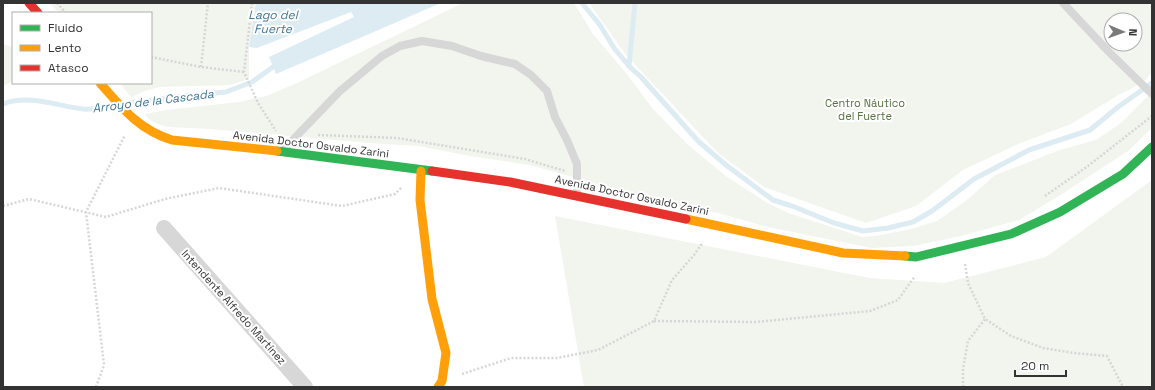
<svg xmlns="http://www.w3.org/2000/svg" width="1155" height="390" font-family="'Space Grotesk',sans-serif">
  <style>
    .green { fill: #f1f5ed; fill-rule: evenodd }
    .water { fill: #ddebf3 }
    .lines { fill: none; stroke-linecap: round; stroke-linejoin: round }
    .stream { stroke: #ddebf3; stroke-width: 5 }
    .path { stroke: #d6d6d6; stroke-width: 2.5; stroke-dasharray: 2 2; stroke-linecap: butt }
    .lane { stroke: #d7d7d7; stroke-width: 8 }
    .street { stroke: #d7d7d7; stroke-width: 16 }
    .fast { stroke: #30b455; stroke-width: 9 }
    .slow { stroke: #ff9f0a; stroke-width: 9 }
    .jam { stroke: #e5322d; stroke-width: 9 }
    .labels { text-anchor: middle; stroke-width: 4; stroke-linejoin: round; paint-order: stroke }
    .park-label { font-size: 11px; fill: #56703f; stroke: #fff }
    .street-label { font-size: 11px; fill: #333; stroke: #fff }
    .water-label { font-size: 12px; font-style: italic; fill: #3f7597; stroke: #fff }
  </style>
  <rect width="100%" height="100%" fill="#fff"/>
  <g class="green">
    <path d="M 50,3 L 256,3 L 249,47 L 249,79 L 230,85 L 159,87 L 145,91 L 131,97 L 120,83 L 151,83 L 151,13 L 59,13 Z"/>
    <path d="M 463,3 L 574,3 L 593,34 L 626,73 L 653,109 L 687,144 L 727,177 L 769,204 L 791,214 L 862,237 L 876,236 L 911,229 L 937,221 L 967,200 L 995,175 L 1060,150 L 1096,140 L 1121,123 L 1152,92 L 1152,128 L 1128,151 L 1062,194 L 1019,220 L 961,236 L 913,246 L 872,248 L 768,227 L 718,213 L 675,206 L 530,165 L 470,156 L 419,146 L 369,143 L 211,129 L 168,127 L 158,124 L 150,120 L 145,114 L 166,110 L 239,102 L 266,96 L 295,84 Z"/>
    <path d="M 589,3 L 1152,3 L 1152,72 L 1146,80 L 1129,90 L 1120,94 L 1071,124 L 1018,144 L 963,170 L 916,206 L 866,223 L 764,187 L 718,153 L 626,55 ZM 1111,20 L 1135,20 L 1135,44 L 1111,44 Z"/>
    <path d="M 3,44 L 13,47 L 13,81 L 3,86 Z"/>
    <path d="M 1152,180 L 1152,387 L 584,387 L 555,216 L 869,278 L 944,283 L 1046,257 Z"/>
  </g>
  <path class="water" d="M 256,3 L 441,3 L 276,74 L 269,57 L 354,17 L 351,12 L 257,48 L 249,47 Z"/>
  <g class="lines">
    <g class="stream">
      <path d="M 582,3 L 600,25 L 614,48 L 629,66 L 641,77 L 698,141 L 726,165 L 773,200 L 792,206 L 834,223 L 863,231 L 888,228 L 913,222 L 932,211 L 974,179 L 1029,150 L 1090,130 L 1118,107 L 1152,83"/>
      <path d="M 629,66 L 635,3"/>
      <path d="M 127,103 L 204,94 L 226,92 L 252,82 L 273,67"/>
      <path d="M 3,104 C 28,94 58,106 83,109 C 92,110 102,107 111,105"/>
    </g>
    <g class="path">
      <path d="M 57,3 L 66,13"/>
      <path d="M 252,3 L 244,72 L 258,103 L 276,131"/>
      <path d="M 151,57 L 201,67 L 244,72"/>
      <path d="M 201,67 L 208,3"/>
      <path d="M 318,135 L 397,138 L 525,159 L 565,171"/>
      <path d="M 1045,196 L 1088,166 L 1152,116"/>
      <path d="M 3,206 L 29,199 L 106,217 L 165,199 L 219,188 L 342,206 L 395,194 L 401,188"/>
      <path d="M 965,264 L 968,283 L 985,319 L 1011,336 L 1043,348 L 1074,353 L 1107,356 L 1123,387"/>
      <path d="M 654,321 L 756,322 L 870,311 L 898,300 L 915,276"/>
      <path d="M 462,374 L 511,358 L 557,358 L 598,350 L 654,321 L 672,280 L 694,255 L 703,242"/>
      <path d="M 96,387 L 104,365 L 86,212 L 125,135"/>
      <path d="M 963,387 L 963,369 L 968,341 L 985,319"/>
    </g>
    <g class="lane">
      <path d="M 1063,3 L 1109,52 L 1152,94"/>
      <path d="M 284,149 L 340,91 L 382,56 L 400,46 L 422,41 L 452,46 L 481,56 L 515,64 L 531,75 L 547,91 L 555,117 L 567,140 L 577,164 L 577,195"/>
    </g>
    <path class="street" d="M 164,228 L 305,387"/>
    <g class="fast">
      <path d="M 277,151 L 432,171"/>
      <path d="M 905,256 L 916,257 L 1011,234 L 1060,212 L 1123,174 L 1152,147"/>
    </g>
    <g class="slow">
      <path d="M 100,83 C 122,108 139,130 172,140 L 277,151"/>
      <path d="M 421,171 L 420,200 L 432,299 L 446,353 L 442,381 L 438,387"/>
      <path d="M 686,219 L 843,253 L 905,256"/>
    </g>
    <g class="jam">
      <path d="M 29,3 L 38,13"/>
      <path d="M 432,171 L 510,182 L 686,219"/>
    </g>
  </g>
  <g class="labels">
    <g class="park-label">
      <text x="865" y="107">Centro Náutico<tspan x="865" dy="13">del Fuerte</tspan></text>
    </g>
    <g class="street-label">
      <text transform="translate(311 144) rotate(7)" y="4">Avenida Doctor Osvaldo Zarini</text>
      <text transform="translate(632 195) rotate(12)" y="4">Avenida Doctor Osvaldo Zarini</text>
      <text transform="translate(234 307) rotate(48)" y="4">Intendente Alfredo Martínez</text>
    </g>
    <g class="water-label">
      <text x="273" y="19">Lago del<tspan x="273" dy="14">Fuerte</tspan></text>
      <text transform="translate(153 101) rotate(-7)" y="4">Arroyo de la Cascada</text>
    </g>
  </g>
  <rect width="1155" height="390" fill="none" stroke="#333333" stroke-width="8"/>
  <rect x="12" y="12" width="140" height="72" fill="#ffffff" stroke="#adadad"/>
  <rect x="20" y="25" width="20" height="6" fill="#30b455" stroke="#adadad"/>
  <text x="48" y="32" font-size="12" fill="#333333">Fluido</text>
  <rect x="20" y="45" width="20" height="6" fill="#ff9f0a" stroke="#adadad"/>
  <text x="48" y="52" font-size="12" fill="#333333">Lento</text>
  <rect x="20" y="65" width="20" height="6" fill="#e5322d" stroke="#adadad"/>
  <text x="48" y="72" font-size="12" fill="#333333">Atasco</text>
  <g transform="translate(1123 32) rotate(92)"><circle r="19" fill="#ffffff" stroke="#adadad"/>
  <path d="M0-3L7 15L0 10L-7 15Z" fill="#7a7a7a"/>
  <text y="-6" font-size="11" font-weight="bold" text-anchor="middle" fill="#333333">N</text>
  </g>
  <path d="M1015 370v6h51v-6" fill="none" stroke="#333333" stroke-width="2"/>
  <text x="1021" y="370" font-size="12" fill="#333333" stroke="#ffffff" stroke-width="3" paint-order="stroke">20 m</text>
</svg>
